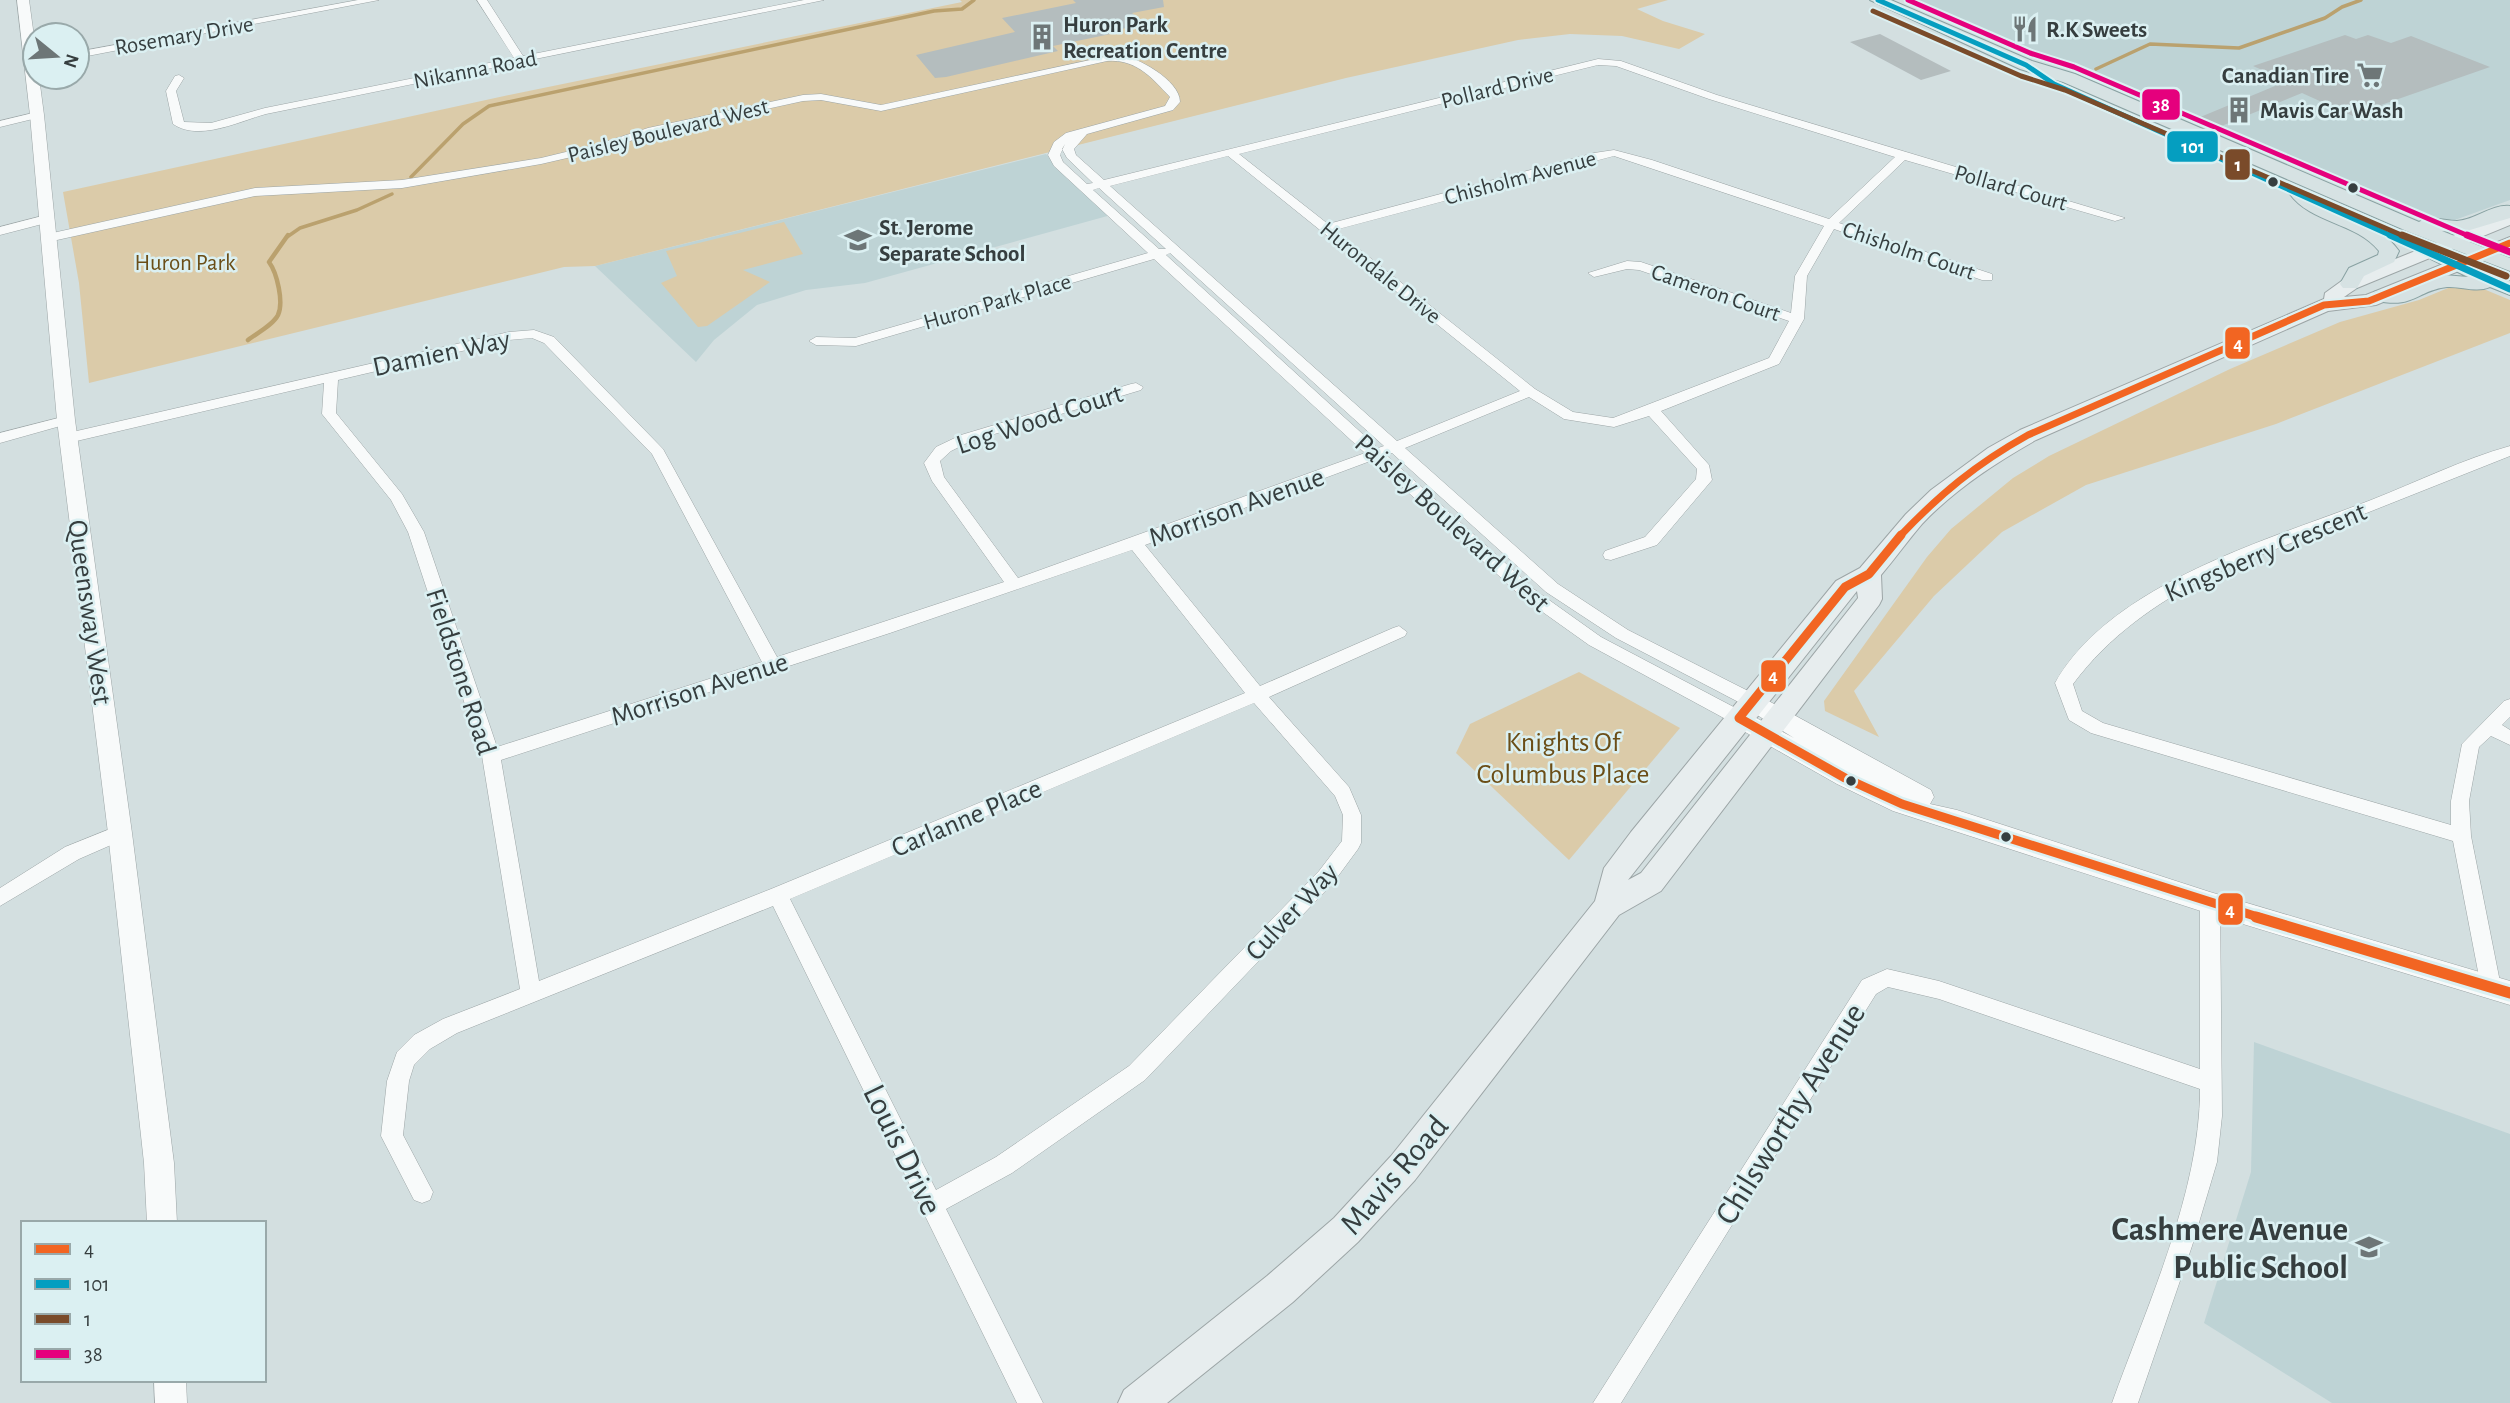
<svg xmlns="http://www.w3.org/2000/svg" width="2510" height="1403" font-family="'Alegreya Sans',sans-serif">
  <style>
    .built { fill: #bed3d5 }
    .green { fill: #dbcba9 }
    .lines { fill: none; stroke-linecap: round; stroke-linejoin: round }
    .stream-far1 { stroke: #baa16e; stroke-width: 3.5 }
    .stream { stroke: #baa16e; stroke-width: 4.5 }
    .building { fill: #b4bdbe }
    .minor-casing { stroke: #9ca5a6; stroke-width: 1 }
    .tertiary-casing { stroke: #9ca5a6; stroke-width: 1 }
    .secondary-casing { stroke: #9ca5a6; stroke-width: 2 }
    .primary-casing { stroke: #88a1a2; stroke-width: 2 }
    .minor { fill: #f8fafa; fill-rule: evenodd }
    .tertiary { fill: #f8fafa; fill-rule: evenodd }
    .secondary { fill: #e7edee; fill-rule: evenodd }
    .primary { fill: #d6e2e3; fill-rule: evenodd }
    .bus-1-far2-casing { stroke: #dbf0f2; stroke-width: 11 }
    .bus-1-far1-casing { stroke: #dbf0f2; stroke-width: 14 }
    .bus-1-casing { stroke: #dbf0f2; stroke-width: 17 }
    .bus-2-far1-casing { stroke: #dbf0f2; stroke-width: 9 }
    .bus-2-casing { stroke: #dbf0f2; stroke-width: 11 }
    .bus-3-far1-casing { stroke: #dbf0f2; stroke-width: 9 }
    .bus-3-casing { stroke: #dbf0f2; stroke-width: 11 }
    .bus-4-far1-casing { stroke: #dbf0f2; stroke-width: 9 }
    .bus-4-casing { stroke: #dbf0f2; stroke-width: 11 }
    .bus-1-far2 { stroke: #f26522; stroke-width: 7 }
    .bus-1-far1 { stroke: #f26522; stroke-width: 9 }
    .bus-1 { stroke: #f26522; stroke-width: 11 }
    .bus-2-far1 { stroke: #059ec0; stroke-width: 5 }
    .bus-2 { stroke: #059ec0; stroke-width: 7 }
    .bus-3-far1 { stroke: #7a4b2a; stroke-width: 5 }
    .bus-3 { stroke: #7a4b2a; stroke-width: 7 }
    .bus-4-far1 { stroke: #e5007d; stroke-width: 5 }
    .bus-4 { stroke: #e5007d; stroke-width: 7 }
    .bus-dot { fill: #363e3f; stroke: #dbf0f2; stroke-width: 2.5 }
    .labels { text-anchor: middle; stroke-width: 5; stroke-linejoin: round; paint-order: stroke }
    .far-poi-label { font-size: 23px; font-weight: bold; fill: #363e3f; stroke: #dbf0f2; text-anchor: start }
    .far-street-label { font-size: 23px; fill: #363e3f; stroke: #dbf0f2 }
    .far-park-label { font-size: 23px; fill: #6b4e17; stroke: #dbf0f2 }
    .street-label { font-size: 28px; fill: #363e3f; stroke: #dbf0f2 }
    .park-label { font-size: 28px; fill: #6b4e17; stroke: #dbf0f2 }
    .near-street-label { font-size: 33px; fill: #363e3f; stroke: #dbf0f2 }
    .near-poi-label { font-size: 33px; font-weight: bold; fill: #363e3f; stroke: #dbf0f2; text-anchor: end }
    .line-badge { stroke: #dbf0f2; stroke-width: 2.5 }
    .badge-label { font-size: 19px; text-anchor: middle; font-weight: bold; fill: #fff }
  </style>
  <rect width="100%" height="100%" fill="#d3dfe0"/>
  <g class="built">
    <path d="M 1909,0 L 2510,0 L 2510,200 L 2452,221 L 2414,215 L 2337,180 L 2241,142 Z"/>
    <path d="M 1046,154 L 1060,171 L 1111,215 L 865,283 L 806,290 L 757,305 L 714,340 L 696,362 L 595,266 Z"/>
    <path d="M 2254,1042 L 2510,1134 L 2510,1403 L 2332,1403 L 2204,1323 L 2251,1172 Z"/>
  </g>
  <g class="green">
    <path d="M 960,0 L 1668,0 L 1637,9 L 1663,21 L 1705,34 L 1679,49 L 1622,36 L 1570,34 L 1518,40 L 1346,78 L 595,266 L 564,267 L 89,383 L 79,283 L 63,192 L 514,94 L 962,2 Z"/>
    <path d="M 784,222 L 803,254 L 743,270 L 770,282 L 707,326 L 698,327 L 661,283 L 677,276 L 666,251 Z"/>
    <path d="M 2453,286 L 2486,290 L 2510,300 L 2510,333 L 2276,424 L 2086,485 L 2002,532 L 1934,596 L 1854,691 L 1879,737 L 1825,711 L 1824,701 L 1927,557 L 1951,529 L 2013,478 L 2049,456 L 2230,369 L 2340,322 L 2419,300 Z"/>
    <path d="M 1579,672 L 1680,728 L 1569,860 L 1456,753 L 1470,724 Z"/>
  </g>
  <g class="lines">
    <g class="stream-far1">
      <path d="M 2096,69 L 2150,44 L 2239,48 L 2325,18 L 2342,7 L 2361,0"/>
      <path d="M 411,177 L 463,124 L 489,106 L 934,11 L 962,9 L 974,0"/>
      <path d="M 287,237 L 300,228 L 357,210 L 392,194"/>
    </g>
    <path class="stream" d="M 248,340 C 257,333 273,325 278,315 C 284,302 277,273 269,262 L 288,235"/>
  </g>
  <g class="building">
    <path d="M 1073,0 L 1163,0 L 1164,7 L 1132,13 L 1136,16 L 1128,18 L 1133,22 L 1125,24 L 1130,27 L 1118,30 L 1120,32 L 1053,46 L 1058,51 L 946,77 L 935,78 L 916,55 L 1015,32 L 1002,18 L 1076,3 Z"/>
    <path d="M 1880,34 L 1951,71 L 1921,80 L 1850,42 Z"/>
    <path d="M 2345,35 L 2356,39 L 2368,35 L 2391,43 L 2411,36 L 2490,67 L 2381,105 L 2392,110 L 2364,121 L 2302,93 L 2219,127 L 2198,118 L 2287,81 L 2253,66 Z"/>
  </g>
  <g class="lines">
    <g class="minor-casing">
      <g id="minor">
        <path d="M 358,0 L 379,0 L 77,58 L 77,52 Z"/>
        <path d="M 477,0 L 487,0 L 523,56 L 804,0 L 824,0 L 266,114 C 240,121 199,142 173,124 L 166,91 L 175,76 L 179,75 L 184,78 L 176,91 L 184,122 L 211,123 L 265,108 L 514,58 Z"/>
        <path d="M 1118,54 C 1137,57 1180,80 1180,102 L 1173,110 L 1087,134 L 1074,149 L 1076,155 L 1104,180 L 1598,59 L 1621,61 L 1717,95 L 2125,218 L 2115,221 L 1905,160 L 1839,223 L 1992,274 L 1992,280 L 1982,280 L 1834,229 L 1807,276 L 1804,319 L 1779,364 L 1661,411 L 1709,465 L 1712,480 L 1657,545 L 1611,560 L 1605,559 L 1603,555 L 1605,551 L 1645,537 L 1696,479 L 1697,469 L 1649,416 L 1614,427 L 1564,419 L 1529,397 L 1405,448 L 1558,584 L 1628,630 L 1760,697 L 1763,702 L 1760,707 L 1748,707 L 1616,638 L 1546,592 L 1392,453 L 1386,455 L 1535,590 L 1601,637 L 1745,713 L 1748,718 L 1745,723 L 1733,723 L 1589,645 L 1523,598 L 1373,460 L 1145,545 L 1260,686 L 1393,628 L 1399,626 L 1407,632 L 1405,636 L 1269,697 L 1349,787 L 1361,815 L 1361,843 L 1358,849 L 1333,883 L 1145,1080 L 1012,1173 L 946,1209 L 1043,1403 L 1017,1403 L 773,906 L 457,1033 L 430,1049 L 414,1065 L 409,1081 L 403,1135 L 433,1192 L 430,1200 L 422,1203 L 414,1200 L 381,1136 L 387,1081 L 397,1052 L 414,1035 L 443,1019 L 520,989 L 482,756 L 408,532 L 391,500 L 322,414 L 324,383 L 68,443 L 61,438 L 68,433 L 509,332 L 534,330 L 554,337 L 663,449 L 777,657 L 1004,582 L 932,481 L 924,463 L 936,447 L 961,435 L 1131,384 L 1136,383 L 1143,387 L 1141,390 L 971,441 L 951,451 L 940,461 L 944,477 L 1018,578 L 1365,453 L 1154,259 L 856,346 L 816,345 L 809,341 L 816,337 L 855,338 L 1148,253 L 1054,166 L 1048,155 L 1054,142 L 1066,133 L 1165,106 L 1170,97 C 1151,77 1136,59 1107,61 L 881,111 L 821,100 L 803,101 L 651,134 L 606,149 L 541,164 L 402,188 L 255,196 L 48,242 L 42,238 L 48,234 L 255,188 L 402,180 L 541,158 L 599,144 L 648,128 L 803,95 L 821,94 L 881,105 ZM 1598,65 L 1616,66 L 1709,99 L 1895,157 L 1829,219 L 1652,160 L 1614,150 L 1594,153 L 1328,224 L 1239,154 ZM 1065,144 L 1062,149 L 1067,158 L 1093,183 L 1087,184 L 1063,162 L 1060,155 ZM 1228,156 L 1520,391 L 1397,441 L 1110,186 ZM 1614,156 L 1824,226 L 1795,276 L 1791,313 L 1641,262 L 1627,261 L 1588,273 L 1594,277 L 1627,269 L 1639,270 L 1789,321 L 1769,358 L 1613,418 L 1573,412 L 1535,389 L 1335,230 ZM 1099,188 L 1166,249 L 1159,249 L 1093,190 ZM 1170,253 L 1384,446 L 1378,448 L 1166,255 ZM 532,338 L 544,343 L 652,454 L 762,662 L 497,747 L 424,532 L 402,494 L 336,413 L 338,380 L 509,340 ZM 1132,550 L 1245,693 L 771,889 L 539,981 L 501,760 L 890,633 ZM 1254,703 L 1335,796 L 1343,815 L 1342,841 L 1319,871 L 1129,1066 L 996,1157 L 936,1190 L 790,899 Z"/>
        <path d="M 37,112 L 41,113 L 41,117 L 0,127 L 0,121 Z"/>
        <path d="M 46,215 L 50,216 L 50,222 L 0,235 L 0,227 Z"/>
        <path d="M 66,416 L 71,417 L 73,420 L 71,423 L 0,443 L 0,433 Z"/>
        <path d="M 2510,446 L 2510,456 L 2208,576 C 2155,604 2109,636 2073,684 L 2082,711 L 2103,723 L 2451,825 L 2451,801 L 2462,744 L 2504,701 L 2510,699 L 2510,717 L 2502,725 L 2510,730 L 2510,745 L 2491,736 L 2479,747 L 2469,801 L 2471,836 L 2501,987 L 2498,994 L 2491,996 L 2484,994 L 2481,987 L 2453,841 L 2091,733 L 2069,720 L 2055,683 C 2111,583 2271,539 2371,500 C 2417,482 2463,459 2510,446 Z"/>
        <path d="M 120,825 L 127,828 L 129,833 L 127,838 L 79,859 L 0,906 L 0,888 L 65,847 Z"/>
        <path d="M 2210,895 L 2217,897 L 2220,903 L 2222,1116 L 2217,1162 L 2192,1246 L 2138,1403 L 2112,1403 C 2147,1305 2200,1193 2200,1089 L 1939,999 L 1888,987 L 1876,994 L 1621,1403 L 1593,1403 L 1862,980 L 1887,969 L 1939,981 L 2200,1069 L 2200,903 L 2203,897 Z"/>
      </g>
    </g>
    <g class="tertiary-casing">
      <g id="tertiary">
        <path d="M 17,0 L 29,0 L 35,44 L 35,77 L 39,77 L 44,115 L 75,420 L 132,833 L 174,1163 L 177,1223 L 147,1223 L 144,1163 L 108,833 L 57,420 L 30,115 Z"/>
        <path d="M 1754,693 L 1931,790 L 1934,797 L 1930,804 L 1957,810 L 2210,892 L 2510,981 L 2510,1005 L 2210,914 L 1893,811 L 1837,784 L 1731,724 L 1728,718 L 1731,712 L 1739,709 L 1794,738 L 1746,708 L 1743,702 L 1746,696 Z"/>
        <path d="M 154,1380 L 186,1380 L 187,1403 L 155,1403 Z"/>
      </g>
    </g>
    <g class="secondary-casing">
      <path id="secondary" d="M 2510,213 L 2510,225 L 2357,288 L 2344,297 L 2366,295 L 2510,237 L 2510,250 L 2376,305 L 2328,311 L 2036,440 C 1995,463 1954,490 1922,524 C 1908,540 1895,559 1881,575 L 1882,599 L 1879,605 L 1661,891 L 1619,915 L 1415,1180 L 1358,1242 L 1293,1302 L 1167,1403 L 1118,1403 L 1124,1390 L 1267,1276 L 1334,1218 L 1391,1156 L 1595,901 L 1604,868 L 1631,832 L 1836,581 L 1860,568 L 1906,514 L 1931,490 L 1988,448 L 2020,430 L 2324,299 L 2325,293 L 2343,280 ZM 1857,591 L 1858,598 L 1641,873 L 1628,880 Z"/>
    </g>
    <g class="primary-casing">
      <g id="primary">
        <path d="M 1870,0 L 1891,0 L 2032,61 L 2075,74 L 2419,222 C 2430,215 2444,221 2457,221 C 2475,220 2492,204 2510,206 L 2510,218 L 2460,233 L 2442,231 L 2510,258 L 2510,271 L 2409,232 L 2063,82 L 2020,69 Z"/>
        <path d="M 2298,187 C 2309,190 2315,200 2325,206 C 2352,221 2380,224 2399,251 L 2394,262 L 2364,276 L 2357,288 L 2343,288 L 2340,284 L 2349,268 L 2378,255 L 2379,251 C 2356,222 2311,224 2289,193 Z"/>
        <path d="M 2438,249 L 2510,281 L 2510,295 L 2490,287 C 2476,293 2461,286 2447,287 C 2415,291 2414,310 2374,300 L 2371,296 L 2374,292 L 2381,290 L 2394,292 L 2444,275 L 2468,277 L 2431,259 L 2428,255 L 2431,251 Z"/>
      </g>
    </g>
    <use href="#minor" class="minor"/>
    <use href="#tertiary" class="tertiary"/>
    <use href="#secondary" class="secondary"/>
    <use href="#primary" class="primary"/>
    <g class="bus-1-far2-casing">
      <path id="bus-1-far2" d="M 1899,537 C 1940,494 1976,464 2028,435 L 2324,305 L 2369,301 L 2510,243"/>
    </g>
    <g class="bus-1-far1-casing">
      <path id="bus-1-far1" d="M 1901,535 L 1869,574 L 1845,587 L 1739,718 L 1845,778 L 1902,804 L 2261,918"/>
    </g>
    <g class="bus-1-casing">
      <path id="bus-1" d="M 2256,917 L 2510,993"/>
    </g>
    <g class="bus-2-far1-casing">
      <path id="bus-2-far1" d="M 1878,0 L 2026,65 L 2054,84 L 2394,237"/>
    </g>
    <g class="bus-2-casing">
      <path id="bus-2" d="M 2390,235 L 2510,289"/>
    </g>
    <g class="bus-3-far1-casing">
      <path id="bus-3-far1" d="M 1873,11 L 2021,76 L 2065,90 L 2406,237"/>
    </g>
    <g class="bus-3-casing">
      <path id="bus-3" d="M 2402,235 L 2506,276"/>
    </g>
    <g class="bus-4-far1-casing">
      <path id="bus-4-far1" d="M 1908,0 L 2030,53 L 2074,67 L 2471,237"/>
    </g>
    <g class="bus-4-casing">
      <path id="bus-4" d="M 2467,235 L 2510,252"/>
    </g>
    <use href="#bus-1-far2" class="bus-1-far2"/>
    <use href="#bus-1-far1" class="bus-1-far1"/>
    <use href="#bus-1" class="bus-1"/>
    <use href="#bus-2-far1" class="bus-2-far1"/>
    <use href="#bus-2" class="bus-2"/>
    <use href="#bus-3-far1" class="bus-3-far1"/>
    <use href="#bus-3" class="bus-3"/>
    <use href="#bus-4-far1" class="bus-4-far1"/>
    <use href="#bus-4" class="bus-4"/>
  </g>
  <defs>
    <g id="restaurant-bare" transform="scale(2.1)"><path d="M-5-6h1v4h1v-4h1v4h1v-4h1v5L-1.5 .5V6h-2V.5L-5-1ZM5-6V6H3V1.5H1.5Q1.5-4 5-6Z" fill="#6d7677" stroke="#dbf0f2" stroke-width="2.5" paint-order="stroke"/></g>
    <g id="building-bare" transform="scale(2.1)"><path d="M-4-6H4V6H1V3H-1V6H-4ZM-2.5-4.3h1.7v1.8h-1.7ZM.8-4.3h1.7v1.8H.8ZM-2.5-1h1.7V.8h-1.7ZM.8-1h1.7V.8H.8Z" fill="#6d7677" stroke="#dbf0f2" stroke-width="2.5" paint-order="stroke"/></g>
    <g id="supermarket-bare" transform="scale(2.1)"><path d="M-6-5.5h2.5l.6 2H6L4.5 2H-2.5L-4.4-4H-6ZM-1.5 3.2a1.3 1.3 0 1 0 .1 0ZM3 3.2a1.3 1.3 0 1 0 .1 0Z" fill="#6d7677" stroke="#dbf0f2" stroke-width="2.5" paint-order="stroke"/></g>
    <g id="school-bare" transform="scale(2.1)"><path d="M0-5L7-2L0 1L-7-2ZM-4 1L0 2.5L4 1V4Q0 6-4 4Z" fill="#6d7677" stroke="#dbf0f2" stroke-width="2.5" paint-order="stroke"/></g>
  </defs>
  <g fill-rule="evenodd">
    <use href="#restaurant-bare" x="2025" y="29"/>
    <use href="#building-bare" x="1042" y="37"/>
    <use href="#supermarket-bare" x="2370" y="75"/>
    <use href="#building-bare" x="2239" y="110"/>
    <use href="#school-bare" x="858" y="240"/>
    <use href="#school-bare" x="2369" y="1247"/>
  </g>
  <g class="bus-dot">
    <circle cx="2273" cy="182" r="6"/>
    <circle cx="2353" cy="188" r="6"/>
    <circle cx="1851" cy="781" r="6"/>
    <circle cx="2006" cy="837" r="6"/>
  </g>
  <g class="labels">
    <g class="far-poi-label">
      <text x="1063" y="32">Huron Park<tspan x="1063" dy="26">Recreation Centre</tspan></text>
      <text x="2046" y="37">R.K Sweets</text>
      <text x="2349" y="83" text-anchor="end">Canadian Tire</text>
      <text x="2260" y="118">Mavis Car Wash</text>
      <text x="879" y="235">St. Jerome<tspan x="879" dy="26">Separate School</tspan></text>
    </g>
    <g class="far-street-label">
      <text transform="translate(184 35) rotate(-10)" y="8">Rosemary Drive</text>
      <text transform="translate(475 69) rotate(-11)" y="8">Nikanna Road</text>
      <text transform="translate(1497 87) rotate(-14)" y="8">Pollard Drive</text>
      <text transform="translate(668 130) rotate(-14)" y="8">Paisley Boulevard West</text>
      <text transform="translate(1520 177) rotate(-15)" y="8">Chisholm Avenue</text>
      <text transform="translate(2011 187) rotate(16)" y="8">Pollard Court</text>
      <text transform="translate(1909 250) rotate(19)" y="8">Chisholm Court</text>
      <text transform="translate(1381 272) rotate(39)" y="8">Hurondale Drive</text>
      <text transform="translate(1716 292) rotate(19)" y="8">Cameron Court</text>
      <text transform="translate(997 301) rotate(-16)" y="8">Huron Park Place</text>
    </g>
    <g class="far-park-label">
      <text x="185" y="270">Huron Park</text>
    </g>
    <g class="street-label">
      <text transform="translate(441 352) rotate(-12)" y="10">Damien Way</text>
      <text transform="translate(1039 418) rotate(-18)" y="10">Log Wood Court</text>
      <text transform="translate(1236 506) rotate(-20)" y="10">Morrison Avenue</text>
      <text transform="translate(1453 522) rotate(42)" y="10">Paisley Boulevard West</text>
      <text transform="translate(2265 551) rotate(-23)" y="10">Kingsberry Crescent</text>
      <text transform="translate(91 612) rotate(82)" y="10">Queensway West</text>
      <text transform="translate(462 671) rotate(72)" y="10">Fieldstone Road</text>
      <text transform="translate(699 688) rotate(-18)" y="10">Morrison Avenue</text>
      <text transform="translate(966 817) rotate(-23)" y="10">Carlanne Place</text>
      <text transform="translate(1291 911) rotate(-47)" y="10">Culver Way</text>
    </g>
    <g class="park-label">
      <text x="1563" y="751">Knights Of<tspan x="1563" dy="32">Columbus Place</tspan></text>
    </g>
    <g class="near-street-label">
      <text transform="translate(1789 1113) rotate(-58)" y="12">Chilsworthy Avenue</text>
      <text transform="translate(904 1149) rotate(64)" y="12">Louis Drive</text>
      <text transform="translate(1393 1174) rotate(-49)" y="12">Mavis Road</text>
    </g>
    <g class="near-poi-label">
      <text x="2348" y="1240">Cashmere Avenue<tspan x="2348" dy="38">Public School</tspan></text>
    </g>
  </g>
  <g class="line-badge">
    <rect x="2141" y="88" width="40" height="33" rx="7" fill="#e5007d"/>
    <rect x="2166" y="130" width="53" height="33" rx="7" fill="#059ec0"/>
    <rect x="2224" y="148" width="27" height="33" rx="7" fill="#7a4b2a"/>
    <rect x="2224" y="326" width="27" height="34" rx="7" fill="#f26522"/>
    <rect x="1760" y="659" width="27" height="34" rx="7" fill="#f26522"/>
    <rect x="2217" y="892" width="27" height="34" rx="7" fill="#f26522"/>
  </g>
  <g class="badge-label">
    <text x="2161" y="111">38</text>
    <text x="2193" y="153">101</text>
    <text x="2238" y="171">1</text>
    <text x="2238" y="350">4</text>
    <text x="1773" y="682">4</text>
    <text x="2230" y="916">4</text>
  </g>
  <rect x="21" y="1221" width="245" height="161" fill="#dbf0f2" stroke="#99a9aa" stroke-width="2"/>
  <rect x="35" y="1244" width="35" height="10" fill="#f26522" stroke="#99a9aa" stroke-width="2"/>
  <text x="84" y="1256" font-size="21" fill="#363e3f">4</text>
  <rect x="35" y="1279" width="35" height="10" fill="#059ec0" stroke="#99a9aa" stroke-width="2"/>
  <text x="84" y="1291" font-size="21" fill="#363e3f">101</text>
  <rect x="35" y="1314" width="35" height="10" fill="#7a4b2a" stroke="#99a9aa" stroke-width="2"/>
  <text x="84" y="1326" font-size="21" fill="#363e3f">1</text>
  <rect x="35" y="1349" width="35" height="10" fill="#e5007d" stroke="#99a9aa" stroke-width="2"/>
  <text x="84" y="1361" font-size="21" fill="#363e3f">38</text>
  <g transform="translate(56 56) rotate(108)"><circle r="33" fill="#dbf0f2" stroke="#99a9aa" stroke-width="2"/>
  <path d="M0-5L12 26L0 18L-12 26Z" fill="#6d7677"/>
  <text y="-10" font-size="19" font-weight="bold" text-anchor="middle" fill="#363e3f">N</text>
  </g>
</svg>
